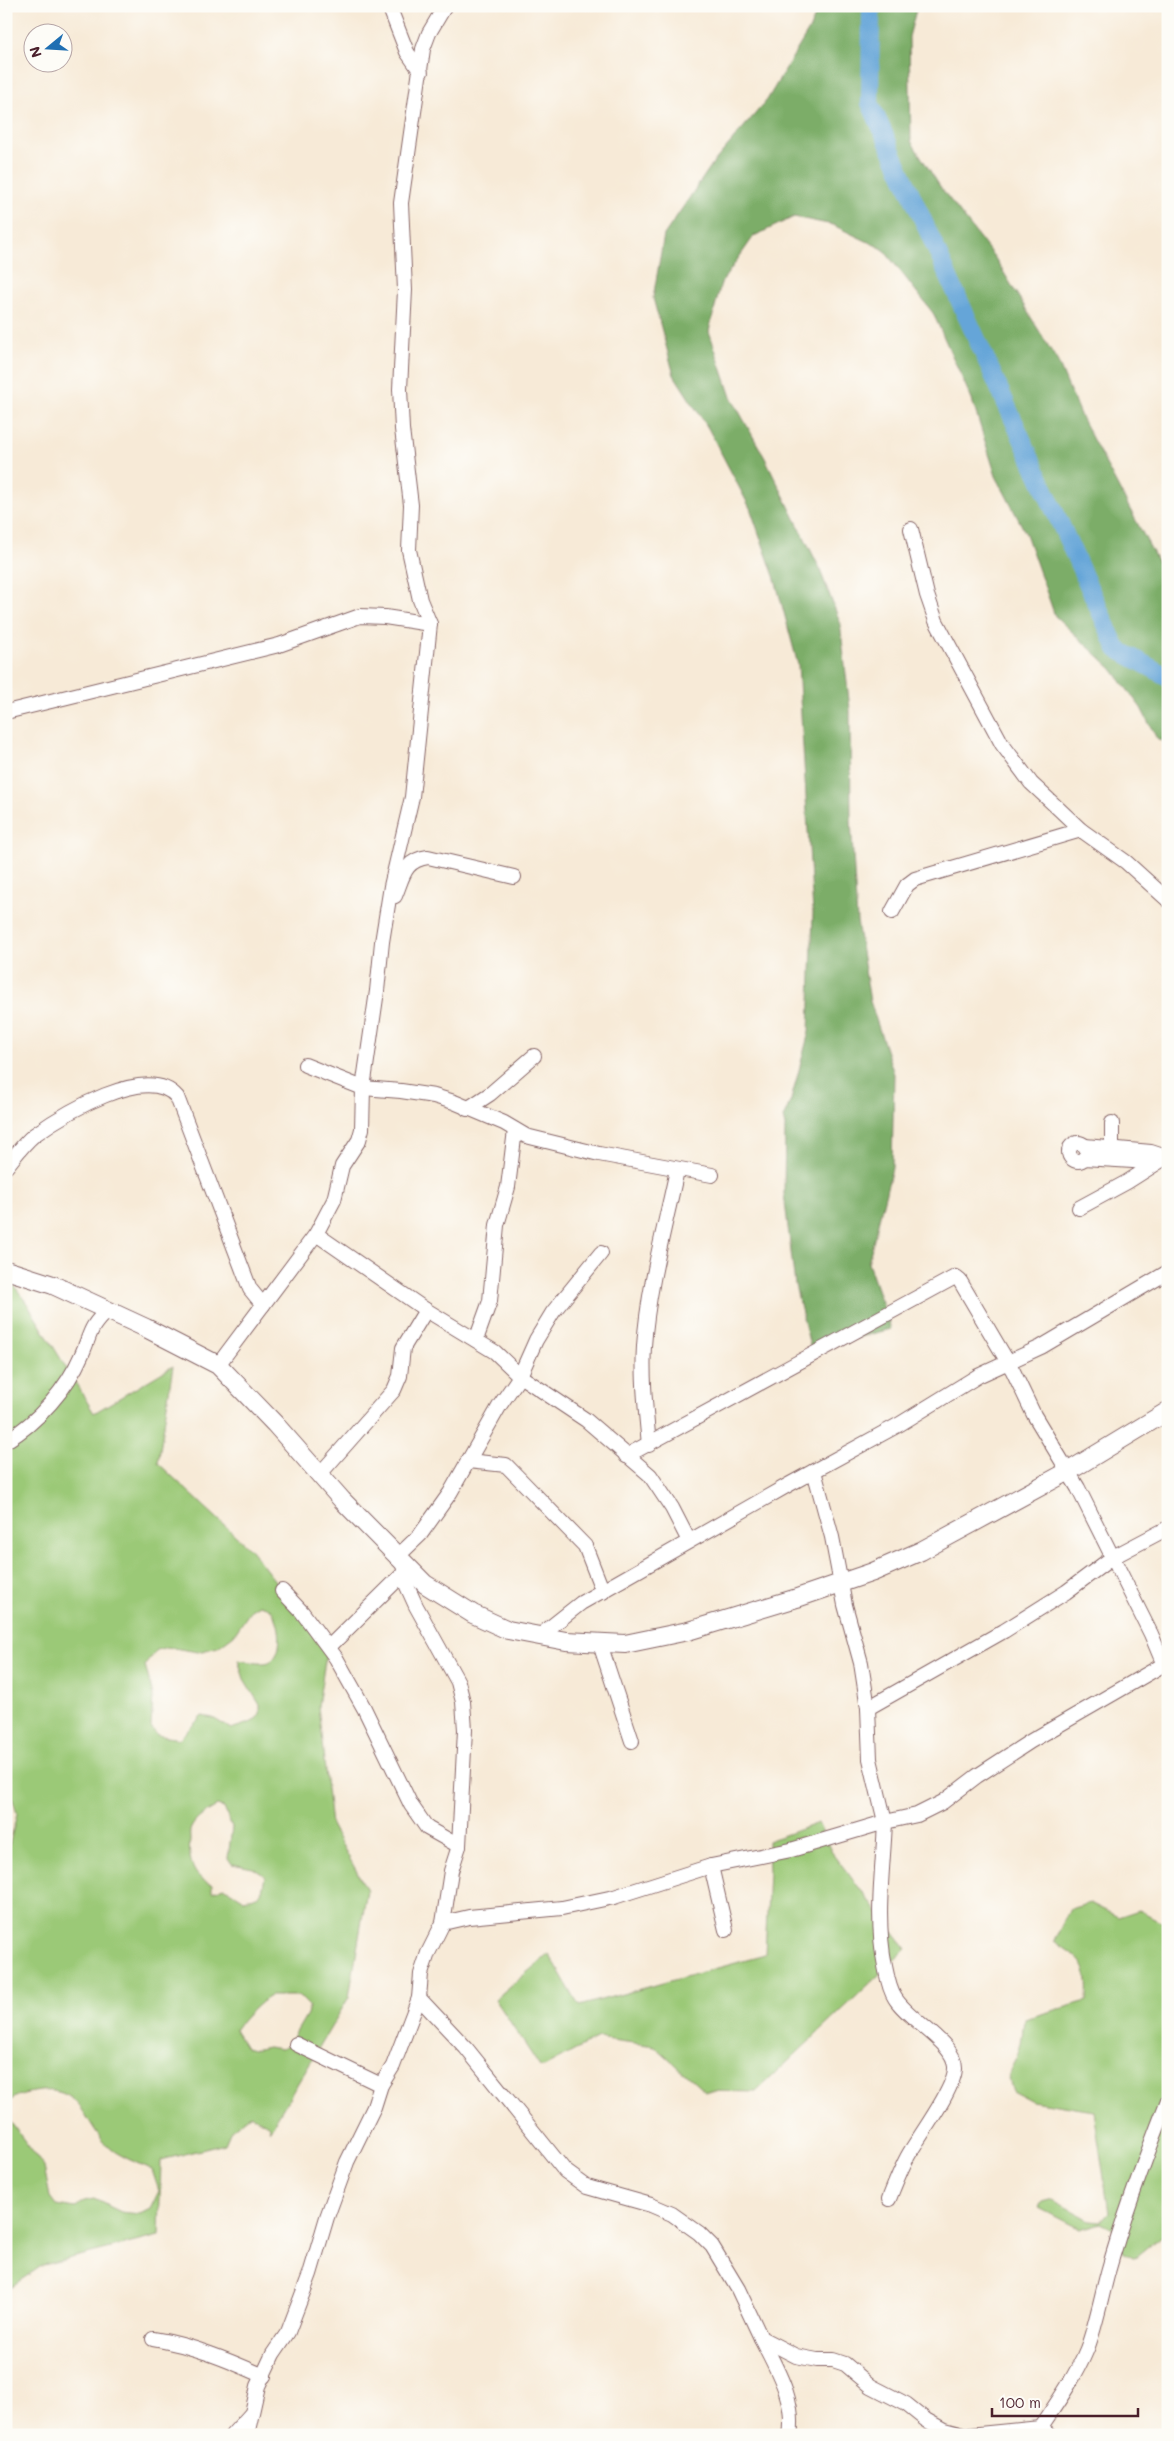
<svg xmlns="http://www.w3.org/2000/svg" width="1174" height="2441" font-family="Mali,sans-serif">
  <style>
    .green { fill: #9bc977; stroke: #727451; fill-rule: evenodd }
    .forest { fill: #7cad68; stroke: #63664a }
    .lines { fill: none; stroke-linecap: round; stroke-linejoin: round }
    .river { stroke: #65a5d8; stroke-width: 18 }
    .minor-casing { stroke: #876667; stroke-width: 16 }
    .major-casing { stroke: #876667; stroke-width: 20 }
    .minor { stroke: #fff; stroke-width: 14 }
    .major { stroke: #fff; stroke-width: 18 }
  </style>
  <rect width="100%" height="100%" fill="#fdfcf7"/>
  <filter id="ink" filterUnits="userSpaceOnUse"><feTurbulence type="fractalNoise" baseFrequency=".02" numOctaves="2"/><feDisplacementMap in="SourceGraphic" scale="10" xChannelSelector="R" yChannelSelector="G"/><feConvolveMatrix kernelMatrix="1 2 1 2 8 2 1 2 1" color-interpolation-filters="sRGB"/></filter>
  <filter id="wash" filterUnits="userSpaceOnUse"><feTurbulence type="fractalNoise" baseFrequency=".0096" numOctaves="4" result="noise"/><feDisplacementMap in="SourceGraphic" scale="20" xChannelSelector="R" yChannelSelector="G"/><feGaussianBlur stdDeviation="1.12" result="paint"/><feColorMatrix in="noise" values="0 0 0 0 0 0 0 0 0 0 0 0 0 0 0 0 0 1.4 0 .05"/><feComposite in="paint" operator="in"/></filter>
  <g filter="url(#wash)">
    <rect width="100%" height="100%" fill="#f7ead7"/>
    <g class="green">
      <path d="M 6,1274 L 26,1302 L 94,1413 L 173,1366 L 158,1463 L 251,1550 L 327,1648 L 318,1706 L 331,1825 L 367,1890 L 349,1997 L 270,2130 L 268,2125 L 250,2115 L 231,2130 L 225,2144 L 161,2160 L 159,2236 L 43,2265 L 6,2290 L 6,2116 L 44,2167 L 50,2197 L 56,2205 L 76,2208 L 84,2201 L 94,2199 L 121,2212 L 140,2214 L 150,2209 L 159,2191 L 152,2170 C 140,2164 116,2155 108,2146 C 82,2121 83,2083 33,2092 C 22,2094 13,2096 6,2105 L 6,1859 L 17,1814 L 6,1776 ZM 259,1605 C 263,1606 268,1607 270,1609 C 281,1619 285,1655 269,1662 C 261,1665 246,1661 238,1660 L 244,1679 L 260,1705 L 260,1715 L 252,1722 L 231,1729 L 213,1718 L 202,1716 L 179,1739 L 157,1735 L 151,1727 L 153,1696 L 145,1665 L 157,1650 L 167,1647 L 198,1652 L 218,1647 L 234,1635 L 251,1610 ZM 217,1806 L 224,1808 L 232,1827 L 228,1858 L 232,1864 L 253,1868 L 265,1876 C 262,1895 262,1896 243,1899 L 224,1887 L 212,1892 L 212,1884 C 192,1878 188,1859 190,1840 C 190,1837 189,1831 191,1828 C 196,1818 208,1811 217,1806 ZM 270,1996 L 299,1996 L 309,2006 L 307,2014 L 288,2046 L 281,2049 L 267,2047 L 253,2050 L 246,2048 L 235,2030 C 242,2020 260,2001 270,1996 Z"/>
      <path d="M 818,1823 L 831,1851 L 906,1949 L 756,2092 L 705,2091 L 655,2046 L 598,2038 L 544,2067 L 540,2067 L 495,1999 L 549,1954 L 579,2006 L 765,1955 L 769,1872 L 768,1841 Z"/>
      <path d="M 1090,1903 L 1118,1917 L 1139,1910 L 1168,1925 L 1168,2025 L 1166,2028 L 1168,2030 L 1168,2231 L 1135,2258 L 1122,2251 L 1115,2230 L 1101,2223 L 1080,2229 L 1039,2208 L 1042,2203 L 1053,2200 L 1090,2220 L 1101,2221 L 1109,2212 L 1094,2111 L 1032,2101 L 1013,2091 C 1004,2070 1013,2069 1019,2051 C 1022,2041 1023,2029 1024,2019 L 1087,2001 C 1089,1963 1083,1961 1054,1941 L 1070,1909 Z"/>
    </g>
    <path class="forest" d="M 819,6 L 917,6 L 909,37 L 911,141 L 941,188 L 995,258 L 1058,362 L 1081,417 L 1168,581 L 1168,744 L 1157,739 L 1141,708 L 1112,669 L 1055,616 L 1026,534 L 996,476 L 972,400 L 933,313 L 883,249 L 833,225 L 794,217 L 754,236 L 721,283 L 709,331 L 731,397 L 765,458 L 818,565 L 840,622 L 850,709 L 851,820 L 857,921 L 870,1001 L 894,1074 L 892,1168 L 868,1263 L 891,1329 L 811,1350 L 795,1285 L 784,1194 L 785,1126 L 783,1118 L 791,1100 L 809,1032 L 813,913 L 798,665 L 775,579 L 750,508 L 708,428 L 674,375 L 653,298 L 664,235 L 713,163 L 767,100 L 810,28 Z"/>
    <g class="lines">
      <path class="river" d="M 871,6 L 870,103 L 1117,649 L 1168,677"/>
    </g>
  </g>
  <g filter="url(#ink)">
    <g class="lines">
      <g class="minor-casing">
        <g id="minor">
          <path d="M 389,6 L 407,52 L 421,72"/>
          <path d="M 911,529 L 927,595 L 936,621 L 1002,744 L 1031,783 L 1061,811 L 1081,830 L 1126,862 L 1168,900"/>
          <path d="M 6,712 L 279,645 L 360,616 L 385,617 L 430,624"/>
          <path d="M 395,896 C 403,877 404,860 428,857 L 514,877"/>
          <path d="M 892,912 L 907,885 L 915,879 L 1081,830"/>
          <path d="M 305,1065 L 363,1088 L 401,1091 L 434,1096 L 454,1102 L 504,1123 L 526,1136 L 599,1154 L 712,1175"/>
          <path d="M 467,1109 L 490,1094 L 534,1056"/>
          <circle cx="1078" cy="1152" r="9"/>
          <path d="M 1085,1146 L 1151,1152 L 1166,1157"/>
          <path d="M 1112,1150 L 1112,1123"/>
          <path d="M 1084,1158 L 1133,1161 L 1153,1165"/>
          <path d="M 6,1167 C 15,1156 23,1144 34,1135 C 62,1115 147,1062 177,1097 L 250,1289 L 263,1305"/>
          <path d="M 1079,1208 L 1127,1182 L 1168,1156"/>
          <path d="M 316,1234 L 426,1310 L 495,1352 L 520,1376 L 586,1420 L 650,1475 L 672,1508 L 689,1541"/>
          <path d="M 476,1340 L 490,1301 L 497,1225 L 508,1187 L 515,1130"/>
          <path d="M 218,1365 L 316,1234 L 334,1200 L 342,1166 L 359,1140 L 362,1129 L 363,1088 L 377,991 L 382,942 L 391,886 L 412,797 L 430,624 L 420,600 L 409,550 L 411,505 L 402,429 L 400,389 L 405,290 L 401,203 L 423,49 L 429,33 L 445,6"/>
          <path d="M 6,1441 C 38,1422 67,1389 82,1354 C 91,1334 89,1327 107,1311"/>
          <path d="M 649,1445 C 646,1412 642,1379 644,1346 C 648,1287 665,1227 677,1170"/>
          <path d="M 626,1456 L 955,1277 L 960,1281 L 1013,1371 L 1034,1415 L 1078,1488 L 1151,1634 L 1164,1665"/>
          <path d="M 468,1461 L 506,1465 L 585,1546 L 603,1592"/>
          <path d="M 814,1471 L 832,1537 L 845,1605 L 861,1663 L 868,1708 L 870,1759 L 885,1822 L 917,1815 L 943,1802 L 977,1776 L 1031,1741 L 1168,1662"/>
          <path d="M 319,1475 L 394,1390 L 400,1376 L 403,1348 L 426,1310"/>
          <path d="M 397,1557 L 420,1535 L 450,1493 L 500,1405 L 520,1376 L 536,1340 L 553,1312 L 601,1253"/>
          <path d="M 282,1591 L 302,1612 L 336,1658 L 364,1708 L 411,1805 L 427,1828 L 459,1846"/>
          <path d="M 538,1637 L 581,1603 L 790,1484 L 900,1424 L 978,1376 L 1041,1347 L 1168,1272"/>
          <path d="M 600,1644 L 632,1741"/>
          <path d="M 329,1647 L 404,1573"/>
          <path d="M 868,1708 L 1004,1631 L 1066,1592 L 1113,1557 L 1168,1528"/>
          <path d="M 711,1866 L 726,1930"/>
          <path d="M 443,1923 L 469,1917 L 562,1908 L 614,1897 L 711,1866 L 791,1850 L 885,1822 C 883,1871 875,1917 885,1966 C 887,1976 889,1989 895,1998 C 909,2021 956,2043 955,2068 C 955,2088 920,2135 909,2154 C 901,2168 895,2184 889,2199"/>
          <path d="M 419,1998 L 466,2048 L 565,2171 L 587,2187 L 651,2205 L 672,2214 L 699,2233 L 712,2246 L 738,2289 L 761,2338 L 796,2356 L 817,2360 L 833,2360 L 845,2364 L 871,2386 L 906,2404 L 926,2420 L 944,2430 L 963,2435"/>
          <path d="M 296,2044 L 381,2085"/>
          <path d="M 761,2338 C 776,2368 796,2400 790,2435"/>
          <path d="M 153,2339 C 192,2345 228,2360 264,2376"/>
          <path d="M 1040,2428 C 1057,2403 1075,2378 1087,2349 C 1096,2325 1101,2298 1108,2272 C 1124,2214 1146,2156 1168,2100"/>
          <path d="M 232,2435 L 250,2415"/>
          <path d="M 247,2435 L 258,2386 L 273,2354 L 288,2332 L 310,2274 L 327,2217 L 347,2162 L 374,2107 L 381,2085 L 393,2066 L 419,1998 L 421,1974 L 428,1953 L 443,1923 L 451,1871 L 459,1846 L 465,1730 L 463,1702 L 458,1682 L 416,1606 L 406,1584 L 403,1563"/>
          <path d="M 969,2435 L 1040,2428 L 1051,2435"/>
        </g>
      </g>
      <g class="major-casing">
        <path id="major" d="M 6,1270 L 53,1285 L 146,1328 L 218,1365 L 275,1424 L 342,1500 L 425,1584 L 473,1614 L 508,1630 L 566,1641 L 625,1644 L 688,1631 L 797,1598 L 873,1572 L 921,1551 L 1069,1471 L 1168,1411"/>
      </g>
      <use href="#minor" class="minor"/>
      <use href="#major" class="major"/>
    </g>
  </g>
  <rect width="1174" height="2441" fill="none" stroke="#fdfcf7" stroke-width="25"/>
  <g transform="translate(48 48) rotate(252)"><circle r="24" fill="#fdfcf7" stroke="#b5a4a5"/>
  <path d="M0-4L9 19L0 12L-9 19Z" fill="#1f6fb2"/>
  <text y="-8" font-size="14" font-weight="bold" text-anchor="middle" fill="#4a1f2b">N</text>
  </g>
  <path d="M992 2408v8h146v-8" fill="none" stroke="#4a1f2b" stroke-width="2.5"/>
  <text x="999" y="2408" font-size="15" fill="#4a1f2b" stroke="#fdfcf7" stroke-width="4" paint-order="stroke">100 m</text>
</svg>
